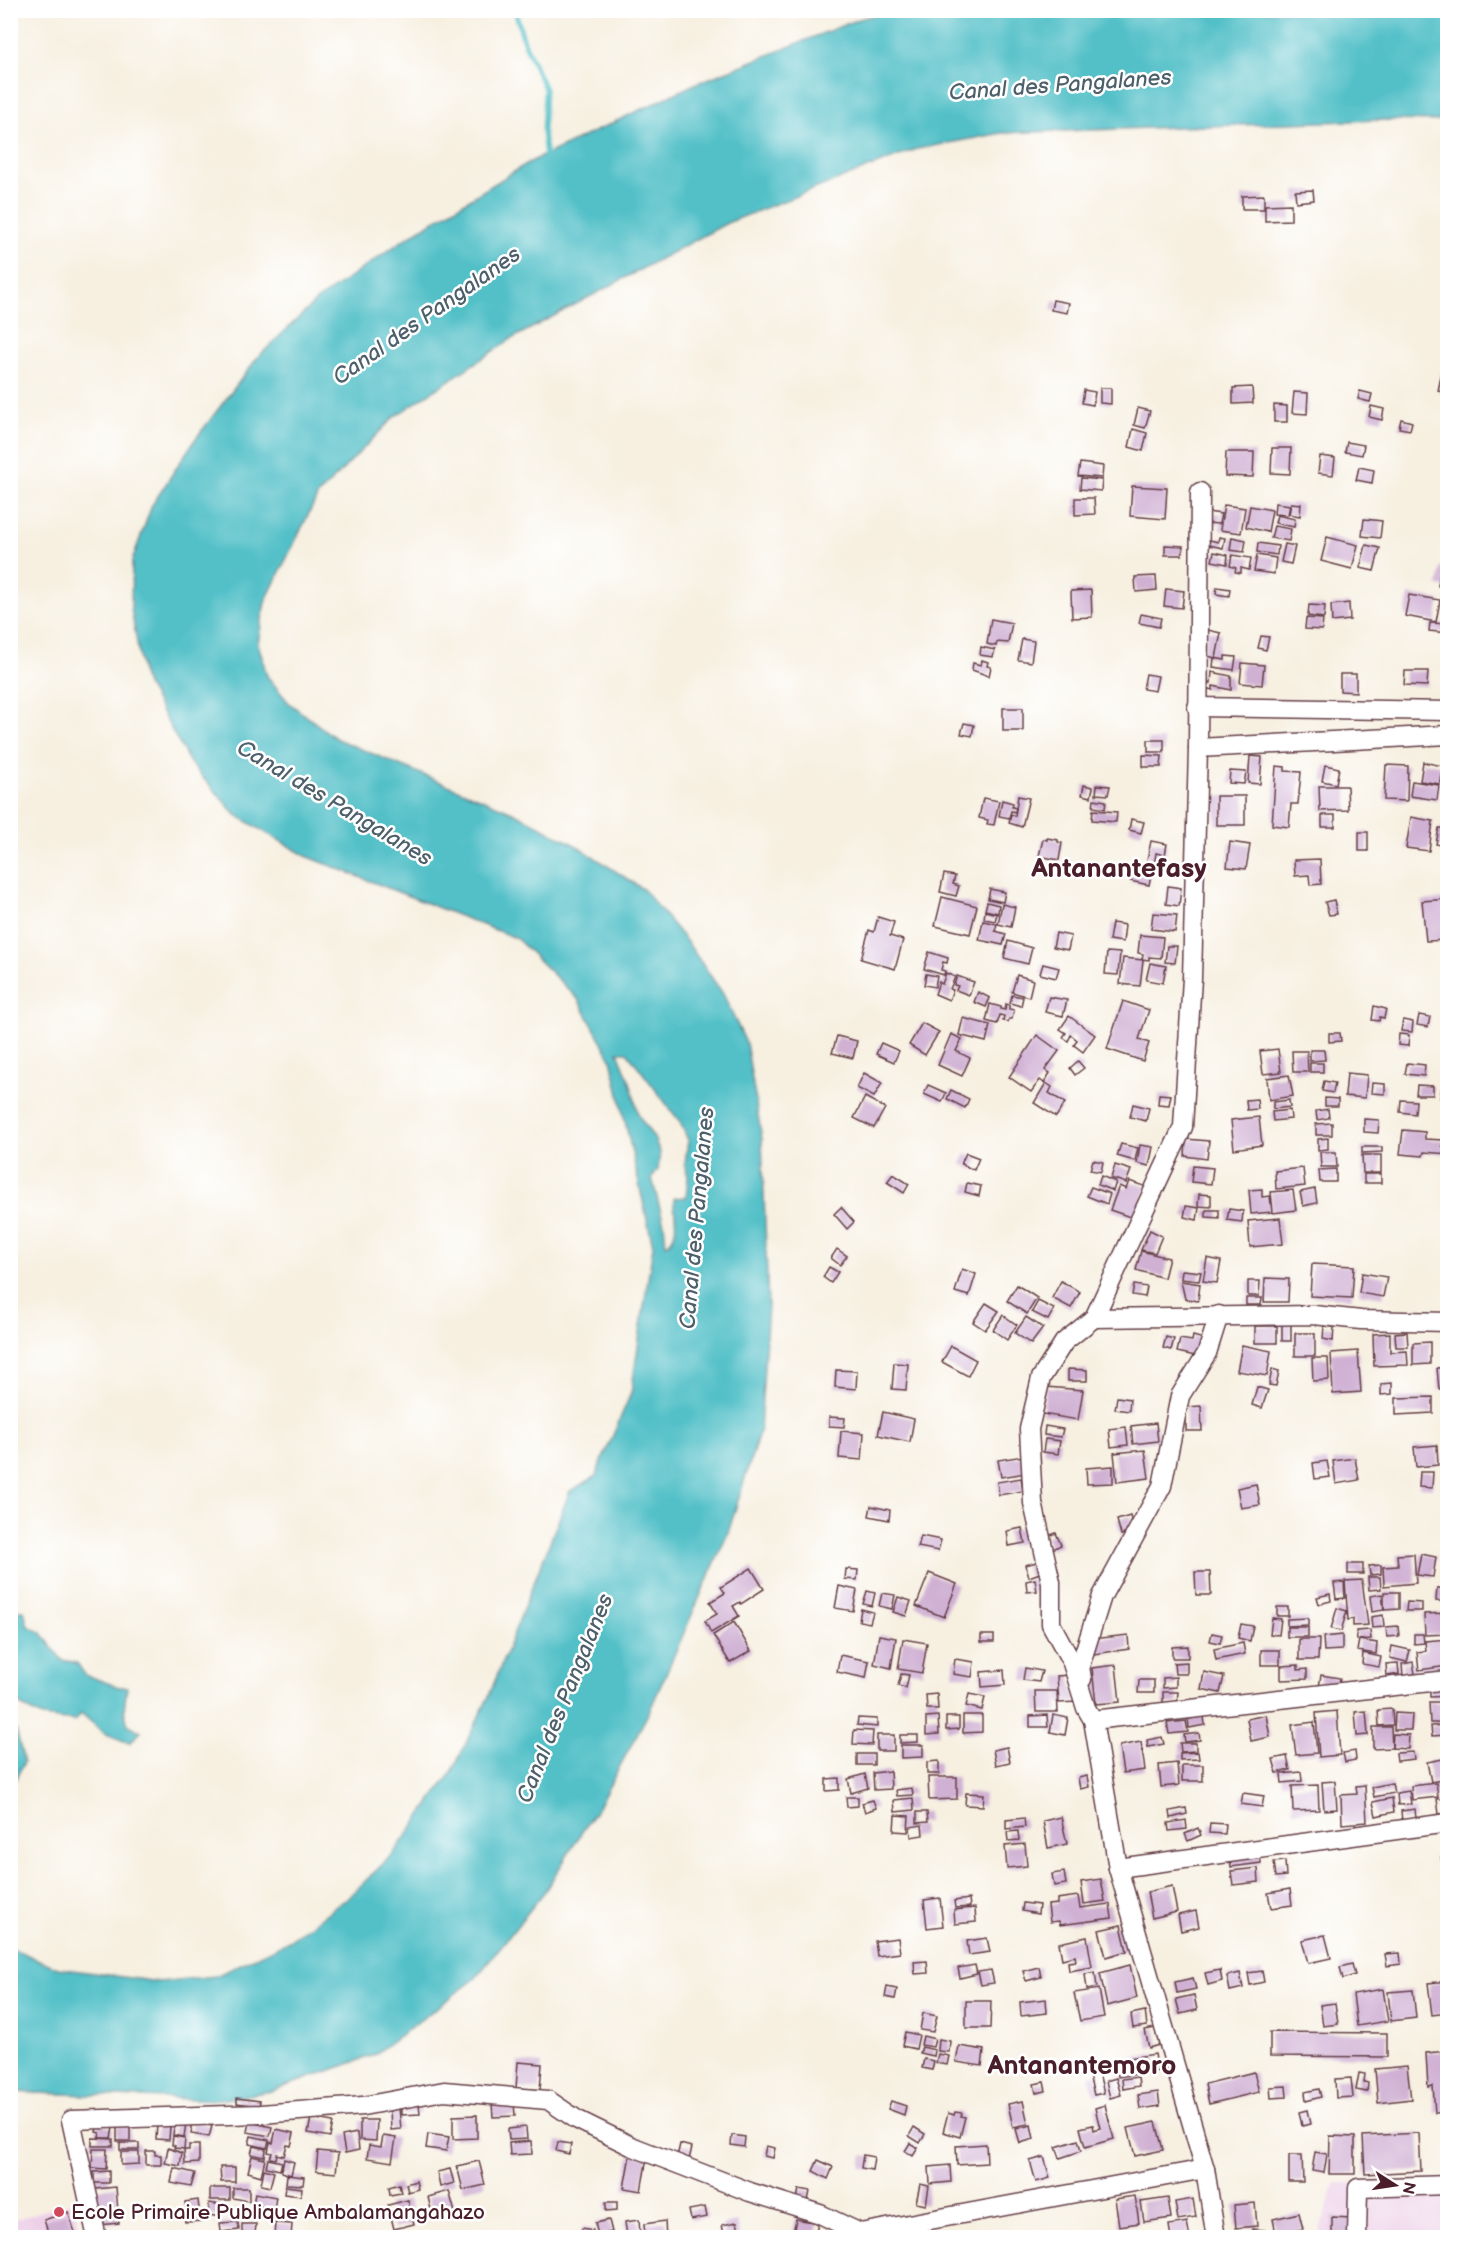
<svg xmlns="http://www.w3.org/2000/svg" width="1458" height="2248" font-family="'Balsamiq Sans',sans-serif">
  <style>
    .built { fill: #edd0e8 }
    .water { fill: #52c0c8; stroke: #4e707a; stroke-width: 1.5; fill-rule: evenodd }
    .lines { fill: none; stroke-linecap: round; stroke-linejoin: round }
    .stream { stroke: #52c0c8; stroke-width: 5 }
    .building { fill: #d0b1d4 }
    .minor-casing { stroke: #643e46; stroke-width: 21 }
    .minor { stroke: #fff; stroke-width: 18 }
    .poi-dot { fill: #d1495b; stroke: #fff; stroke-width: 2 }
    .labels { text-anchor: middle; stroke-width: 5; stroke-linejoin: round; paint-order: stroke }
    .poi-label { font-size: 21px; fill: #4a1f2b; stroke: #fff; text-anchor: start }
    .water-label { font-size: 22px; font-style: italic; fill: #4d5f6a; stroke: #fff }
    .district-label { font-size: 27px; font-weight: bold; fill: #4a1f2b; stroke: #fff }
  </style>
  <rect width="100%" height="100%" fill="#fff"/>
  <filter id="ink" filterUnits="userSpaceOnUse"><feTurbulence type="fractalNoise" baseFrequency=".0167" numOctaves="2"/><feDisplacementMap in="SourceGraphic" scale="12" xChannelSelector="R" yChannelSelector="G"/><feConvolveMatrix kernelMatrix="1 2 1 2 8 2 1 2 1" color-interpolation-filters="sRGB"/></filter>
  <filter id="wash" filterUnits="userSpaceOnUse"><feTurbulence type="fractalNoise" baseFrequency=".008" numOctaves="4" result="noise"/><feDisplacementMap in="SourceGraphic" scale="24" xChannelSelector="R" yChannelSelector="G"/><feGaussianBlur stdDeviation="1.35" result="paint"/><feColorMatrix in="noise" values="0 0 0 0 0 0 0 0 0 0 0 0 0 0 0 0 0 1.4 0 .05"/><feComposite in="paint" operator="in"/></filter>
  <g filter="url(#wash)">
    <rect width="100%" height="100%" fill="#f7f0e1"/>
    <g class="built">
      <path d="M 1447,2181 L 1447,2237 L 1320,2238 L 1320,2230 L 1335,2183 Z"/>
      <path d="M 73,2202 L 82,2237 L 11,2238 L 11,2221 Z"/>
    </g>
    <g class="water">
      <path d="M 895,10 L 1447,11 L 1447,121 L 1380,120 L 1002,133 L 917,149 L 727,223 L 513,338 L 394,417 L 318,495 L 265,602 L 258,643 L 267,676 L 289,703 L 337,739 L 515,813 L 577,846 L 643,889 L 687,942 L 723,994 L 746,1043 L 762,1139 L 768,1305 L 760,1430 L 728,1533 L 649,1712 L 600,1803 L 545,1891 L 475,1979 L 374,2055 L 272,2091 L 218,2100 L 11,2092 L 11,1948 L 58,1968 L 159,1982 L 216,1976 L 289,1941 L 350,1896 L 394,1853 L 452,1772 L 489,1696 L 570,1491 L 595,1477 L 631,1393 L 653,1246 L 611,1059 L 578,999 L 516,938 L 306,856 L 236,815 L 190,763 L 143,678 L 131,608 L 132,561 L 152,505 L 194,441 L 258,357 L 316,301 L 405,239 L 528,163 L 695,84 L 859,19 ZM 618,1052 L 627,1052 L 680,1122 L 688,1140 L 685,1164 L 688,1177 L 686,1197 L 674,1198 C 673,1216 682,1233 666,1245 L 664,1224 L 652,1178 L 658,1170 L 660,1152 L 654,1138 L 639,1116 L 630,1082 Z"/>
      <path d="M 11,1610 L 24,1610 L 28,1626 L 41,1632 L 62,1660 L 77,1663 L 85,1675 L 119,1687 L 127,1687 L 124,1710 L 128,1725 L 141,1732 L 129,1743 L 104,1733 L 81,1713 L 75,1721 L 42,1717 L 18,1704 L 11,1707 Z"/>
      <path d="M 11,1726 L 16,1730 L 24,1762 L 11,1788 Z"/>
    </g>
    <g class="lines">
      <path class="stream" d="M 515,10 L 524,42 L 545,89 L 543,131 L 546,159"/>
    </g>
    <g id="blocks">
      <g class="building">
        <path d="M 1313,190 L 1314,200 L 1296,202 L 1295,191 Z"/>
        <path d="M 1264,195 L 1264,209 L 1242,209 L 1242,196 Z"/>
        <path d="M 1291,204 L 1291,220 L 1265,221 L 1265,205 Z"/>
        <path d="M 1053,300 L 1069,303 L 1067,313 L 1051,310 Z"/>
        <path d="M 1442,371 L 1448,373 L 1448,393 L 1438,391 Z"/>
        <path d="M 1252,387 L 1253,403 L 1233,404 L 1233,388 Z"/>
        <path d="M 1100,388 L 1111,388 L 1111,404 L 1100,403 Z"/>
        <path d="M 1084,390 L 1095,392 L 1093,405 L 1082,403 Z"/>
        <path d="M 1360,391 L 1372,394 L 1370,402 L 1358,399 Z"/>
        <path d="M 1294,392 L 1308,393 L 1307,414 L 1292,413 Z"/>
        <path d="M 1274,405 L 1287,406 L 1287,422 L 1274,422 Z"/>
        <path d="M 1371,406 L 1384,409 L 1382,420 L 1369,417 Z"/>
        <path d="M 1138,408 L 1150,411 L 1145,428 L 1134,425 Z"/>
        <path d="M 1401,419 L 1412,422 L 1410,430 L 1399,428 Z"/>
        <path d="M 1133,429 L 1147,433 L 1143,451 L 1129,447 Z"/>
        <path d="M 1347,442 L 1364,445 L 1362,455 L 1345,452 Z"/>
        <path d="M 1272,448 L 1291,448 L 1290,474 L 1271,473 Z"/>
        <path d="M 1226,452 L 1254,452 L 1253,477 L 1225,476 Z"/>
        <path d="M 1320,456 L 1335,458 L 1333,475 L 1318,473 Z"/>
        <path d="M 1080,463 L 1103,466 L 1102,478 L 1078,476 Z"/>
        <path d="M 1359,467 L 1374,470 L 1372,483 L 1356,480 Z"/>
        <path d="M 1081,478 L 1102,480 L 1101,491 L 1080,489 Z"/>
        <path d="M 1132,486 L 1167,488 L 1165,519 L 1130,516 Z"/>
        <path d="M 1075,498 L 1094,498 L 1095,514 L 1075,515 Z"/>
        <path d="M 1275,503 L 1290,505 L 1288,515 L 1274,514 Z"/>
        <path d="M 1291,503 L 1301,504 L 1300,516 L 1289,514 Z"/>
        <path d="M 1224,505 L 1245,508 L 1241,533 L 1220,530 Z"/>
        <path d="M 1250,506 L 1272,510 L 1268,532 L 1246,527 Z"/>
        <path d="M 1207,512 L 1221,514 L 1219,524 L 1206,523 Z"/>
        <path d="M 1277,515 L 1295,519 L 1294,527 L 1275,523 Z"/>
        <path d="M 1364,519 L 1382,521 L 1380,538 L 1362,536 Z"/>
        <path d="M 1274,526 L 1291,529 L 1289,541 L 1271,538 Z"/>
        <path d="M 1219,537 L 1225,538 L 1223,548 L 1209,545 L 1210,540 L 1218,542 Z"/>
        <path d="M 1232,537 L 1246,540 L 1244,552 L 1230,550 Z"/>
        <path d="M 1327,537 L 1358,545 L 1352,569 L 1321,561 Z"/>
        <path d="M 1258,543 L 1278,546 L 1277,555 L 1257,552 Z"/>
        <path d="M 1285,544 L 1295,546 L 1291,564 L 1281,562 Z"/>
        <path d="M 1165,545 L 1183,546 L 1182,555 L 1165,555 Z"/>
        <path d="M 1366,545 L 1380,548 L 1374,571 L 1360,568 Z"/>
        <path d="M 1214,552 L 1228,555 L 1227,564 L 1212,561 Z"/>
        <path d="M 1232,555 L 1251,558 L 1249,570 L 1241,568 L 1241,573 L 1235,572 L 1236,568 L 1230,566 Z"/>
        <path d="M 1257,555 L 1276,558 L 1274,574 L 1254,571 Z"/>
        <path d="M 1441,566 L 1448,567 L 1448,588 L 1438,586 Z"/>
        <path d="M 1156,576 L 1157,590 L 1136,592 L 1135,577 Z"/>
        <path d="M 1217,587 L 1230,589 L 1229,596 L 1216,594 Z"/>
        <path d="M 1166,589 L 1184,591 L 1182,608 L 1164,606 Z"/>
        <path d="M 1091,590 L 1092,617 L 1072,618 L 1071,591 Z"/>
        <path d="M 1409,595 L 1440,600 L 1436,622 L 1405,616 Z"/>
        <path d="M 1349,603 L 1350,620 L 1332,622 L 1331,605 Z"/>
        <path d="M 1309,605 L 1325,606 L 1324,618 L 1308,616 Z"/>
        <path d="M 1141,614 L 1161,618 L 1159,627 L 1139,623 Z"/>
        <path d="M 1306,618 L 1323,619 L 1322,630 L 1305,629 Z"/>
        <path d="M 991,619 L 1012,623 L 1008,643 L 997,642 L 996,646 L 987,644 Z"/>
        <path d="M 1430,623 L 1448,624 L 1448,633 L 1429,631 Z"/>
        <path d="M 1208,630 L 1221,633 L 1216,658 L 1203,655 Z"/>
        <path d="M 1261,636 L 1269,637 L 1266,650 L 1258,648 Z"/>
        <path d="M 1022,639 L 1034,641 L 1031,662 L 1018,660 Z"/>
        <path d="M 981,647 L 995,650 L 993,657 L 980,655 Z"/>
        <path d="M 1225,656 L 1236,657 L 1234,670 L 1213,667 L 1214,658 L 1225,660 Z"/>
        <path d="M 982,660 L 988,662 L 987,666 L 991,667 L 989,676 L 972,670 L 973,663 L 981,665 Z"/>
        <path d="M 1242,663 L 1264,665 L 1262,685 L 1240,683 Z"/>
        <path d="M 1405,671 L 1428,671 L 1427,686 L 1404,685 Z"/>
        <path d="M 1212,672 L 1231,676 L 1231,690 L 1213,686 L 1213,690 L 1204,688 L 1205,681 L 1211,683 Z"/>
        <path d="M 1146,674 L 1158,676 L 1155,691 L 1143,689 Z"/>
        <path d="M 1340,674 L 1356,674 L 1356,692 L 1340,691 Z"/>
        <rect x="1003" y="708" width="20" height="23"/>
        <path d="M 964,723 L 974,725 L 972,736 L 961,734 Z"/>
        <rect x="1148" y="740" width="16" height="12"/>
        <path d="M 1143,755 L 1162,756 L 1161,767 L 1143,767 Z"/>
        <path d="M 1250,756 L 1262,757 L 1260,784 L 1248,783 Z"/>
        <path d="M 1423,762 L 1443,766 L 1440,784 L 1420,781 Z"/>
        <path d="M 1325,765 L 1339,768 L 1336,784 L 1322,781 Z"/>
        <path d="M 1386,765 L 1408,766 L 1407,801 L 1384,800 Z"/>
        <path d="M 1276,766 L 1285,767 L 1285,771 L 1301,772 L 1298,804 L 1291,804 L 1289,827 L 1272,825 Z"/>
        <path d="M 1230,771 L 1246,772 L 1244,784 L 1229,783 Z"/>
        <path d="M 1412,781 L 1439,785 L 1437,800 L 1410,796 Z"/>
        <path d="M 1084,785 L 1093,787 L 1091,797 L 1082,795 Z"/>
        <path d="M 1097,785 L 1110,786 L 1108,795 L 1096,794 Z"/>
        <path d="M 1319,786 L 1347,786 L 1348,810 L 1320,811 Z"/>
        <path d="M 1018,796 L 1029,798 L 1022,827 L 1009,823 L 1011,814 L 1015,816 Z"/>
        <rect x="1216" y="796" width="29" height="29"/>
        <path d="M 983,798 L 999,801 L 994,825 L 987,824 L 988,820 L 979,818 Z"/>
        <path d="M 1094,799 L 1106,801 L 1105,809 L 1093,807 Z"/>
        <path d="M 1002,800 L 1013,803 L 1012,807 L 1016,808 L 1015,812 L 1011,811 L 1009,818 L 999,816 Z"/>
        <path d="M 1093,810 L 1117,812 L 1116,822 L 1092,820 Z"/>
        <rect x="1322" y="815" width="13" height="12"/>
        <path d="M 1411,817 L 1433,821 L 1429,851 L 1406,848 Z"/>
        <path d="M 1131,819 L 1144,822 L 1141,833 L 1129,830 Z"/>
        <path d="M 1439,828 L 1448,829 L 1448,847 L 1436,844 Z"/>
        <rect x="1359" y="832" width="9" height="19"/>
        <path d="M 1047,838 L 1058,840 L 1058,842 L 1062,843 L 1059,860 L 1039,856 L 1043,839 L 1047,840 Z"/>
        <path d="M 1151,841 L 1167,844 L 1165,855 L 1156,853 L 1154,866 L 1146,864 Z"/>
        <path d="M 1230,842 L 1250,845 L 1246,869 L 1227,867 Z"/>
        <path d="M 1320,859 L 1321,884 L 1310,885 L 1309,875 L 1295,876 L 1294,860 Z"/>
        <path d="M 1132,865 L 1152,869 L 1149,885 L 1130,881 Z"/>
        <path d="M 944,874 L 955,876 L 953,884 L 959,886 L 956,896 L 940,892 Z"/>
        <path d="M 1168,886 L 1181,888 L 1179,906 L 1166,904 Z"/>
        <path d="M 990,889 L 1005,892 L 1003,902 L 988,899 Z"/>
        <path d="M 942,897 L 977,906 L 970,934 L 935,926 Z"/>
        <path d="M 1448,899 L 1448,940 L 1426,941 L 1422,901 Z"/>
        <path d="M 1334,900 L 1337,914 L 1329,915 L 1325,902 Z"/>
        <path d="M 987,902 L 999,905 L 998,913 L 985,910 Z"/>
        <path d="M 1002,904 L 1015,907 L 1011,927 L 998,924 Z"/>
        <path d="M 985,911 L 997,914 L 995,921 L 984,919 Z"/>
        <path d="M 1153,913 L 1177,915 L 1175,932 L 1151,929 Z"/>
        <path d="M 878,917 L 894,922 L 890,936 L 903,940 L 895,969 L 861,959 L 869,930 L 874,932 Z"/>
        <path d="M 983,921 L 997,924 L 995,931 L 1006,934 L 1003,945 L 979,940 Z"/>
        <path d="M 1112,923 L 1125,925 L 1123,942 L 1109,940 Z"/>
        <path d="M 1056,933 L 1071,936 L 1068,950 L 1053,947 Z"/>
        <path d="M 1140,935 L 1163,937 L 1161,958 L 1149,957 L 1149,960 L 1142,959 L 1143,954 L 1138,953 Z"/>
        <path d="M 1008,941 L 1032,948 L 1028,964 L 1004,958 Z"/>
        <path d="M 1167,946 L 1177,946 L 1175,963 L 1165,962 Z"/>
        <path d="M 929,952 L 948,958 L 947,963 L 943,962 L 941,970 L 945,971 L 944,975 L 924,969 Z"/>
        <path d="M 1107,952 L 1120,953 L 1118,975 L 1105,974 Z"/>
        <path d="M 1123,958 L 1143,960 L 1140,986 L 1120,984 Z"/>
        <path d="M 1150,963 L 1166,966 L 1163,983 L 1146,980 Z"/>
        <path d="M 1043,964 L 1059,968 L 1056,978 L 1040,974 Z"/>
        <path d="M 946,973 L 955,977 L 950,989 L 953,990 L 949,1000 L 935,994 L 939,982 L 942,984 Z"/>
        <path d="M 926,974 L 937,976 L 935,987 L 924,985 Z"/>
        <path d="M 1017,975 L 1033,980 L 1029,997 L 1012,992 Z"/>
        <path d="M 957,976 L 974,982 L 969,995 L 956,990 L 958,986 L 954,985 Z"/>
        <path d="M 978,992 L 990,998 L 986,1007 L 974,1002 Z"/>
        <path d="M 1012,995 L 1023,997 L 1021,1006 L 1010,1003 Z"/>
        <path d="M 1049,997 L 1067,1000 L 1063,1016 L 1045,1012 Z"/>
        <path d="M 1123,1001 L 1149,1010 L 1139,1039 L 1149,1043 L 1143,1061 L 1107,1049 Z"/>
        <path d="M 990,1004 L 1001,1007 L 1001,1009 L 1005,1010 L 1006,1004 L 1009,1005 L 1009,1009 L 1014,1010 L 1012,1019 L 1009,1019 L 1008,1022 L 1003,1021 L 1004,1016 L 1000,1015 L 997,1024 L 986,1021 Z"/>
        <path d="M 1374,1006 L 1386,1009 L 1384,1018 L 1380,1017 L 1379,1021 L 1372,1020 Z"/>
        <path d="M 1419,1015 L 1430,1017 L 1428,1027 L 1417,1025 Z"/>
        <path d="M 1069,1016 L 1095,1035 L 1083,1052 L 1074,1045 L 1077,1040 L 1071,1035 L 1068,1041 L 1063,1037 L 1066,1033 L 1060,1029 Z"/>
        <path d="M 963,1018 L 990,1025 L 986,1042 L 959,1035 Z"/>
        <path d="M 1403,1020 L 1413,1022 L 1412,1032 L 1401,1031 Z"/>
        <path d="M 922,1023 L 939,1032 L 925,1055 L 909,1045 Z"/>
        <path d="M 1329,1033 L 1340,1033 L 1341,1041 L 1329,1042 Z"/>
        <path d="M 951,1034 L 962,1039 L 956,1051 L 970,1058 L 962,1076 L 938,1065 Z"/>
        <path d="M 1399,1034 L 1409,1035 L 1408,1046 L 1398,1045 Z"/>
        <path d="M 1037,1035 L 1059,1051 L 1045,1070 L 1050,1073 L 1044,1083 L 1040,1080 L 1031,1092 L 1009,1077 Z"/>
        <path d="M 837,1036 L 857,1041 L 853,1058 L 832,1053 Z"/>
        <path d="M 881,1043 L 899,1051 L 894,1062 L 876,1054 Z"/>
        <path d="M 1278,1049 L 1281,1072 L 1263,1074 L 1260,1051 Z"/>
        <path d="M 1310,1050 L 1324,1050 L 1325,1060 L 1310,1061 Z"/>
        <path d="M 1292,1051 L 1307,1051 L 1308,1072 L 1293,1072 Z"/>
        <path d="M 1078,1061 L 1084,1068 L 1075,1075 L 1070,1068 Z"/>
        <rect x="1310" y="1063" width="13" height="9"/>
        <path d="M 1407,1063 L 1425,1065 L 1424,1076 L 1405,1074 Z"/>
        <path d="M 864,1073 L 882,1083 L 874,1097 L 857,1088 Z"/>
        <path d="M 1347,1073 L 1367,1075 L 1365,1098 L 1345,1096 Z"/>
        <path d="M 1289,1075 L 1293,1096 L 1269,1100 L 1267,1078 Z"/>
        <path d="M 1444,1075 L 1448,1075 L 1448,1099 L 1440,1098 Z"/>
        <path d="M 1324,1081 L 1335,1083 L 1333,1093 L 1322,1091 Z"/>
        <path d="M 1046,1083 L 1052,1087 L 1049,1093 L 1065,1103 L 1056,1117 L 1034,1103 Z"/>
        <path d="M 1372,1083 L 1385,1084 L 1385,1094 L 1371,1093 Z"/>
        <path d="M 928,1085 L 946,1093 L 942,1102 L 924,1094 Z"/>
        <path d="M 1417,1085 L 1433,1086 L 1433,1095 L 1416,1095 Z"/>
        <path d="M 951,1090 L 969,1099 L 965,1108 L 947,1099 Z"/>
        <path d="M 1159,1094 L 1171,1095 L 1169,1105 L 1158,1104 Z"/>
        <path d="M 865,1097 L 885,1108 L 874,1128 L 854,1118 Z"/>
        <path d="M 1325,1098 L 1338,1099 L 1338,1106 L 1325,1106 Z"/>
        <path d="M 1257,1099 L 1258,1109 L 1247,1110 L 1246,1100 Z"/>
        <path d="M 1289,1100 L 1290,1107 L 1273,1109 L 1273,1102 Z"/>
        <path d="M 1401,1100 L 1416,1101 L 1415,1114 L 1400,1112 Z"/>
        <path d="M 1133,1104 L 1149,1108 L 1146,1121 L 1130,1117 Z"/>
        <path d="M 1328,1109 L 1329,1118 L 1317,1120 L 1316,1111 Z"/>
        <path d="M 1290,1110 L 1291,1119 L 1273,1121 L 1272,1112 Z"/>
        <path d="M 1259,1117 L 1262,1145 L 1234,1149 L 1231,1120 Z"/>
        <path d="M 1364,1119 L 1379,1120 L 1378,1133 L 1364,1132 Z"/>
        <path d="M 1332,1123 L 1332,1135 L 1316,1135 L 1316,1124 Z"/>
        <path d="M 1403,1130 L 1425,1132 L 1425,1139 L 1443,1140 L 1442,1146 L 1448,1146 L 1448,1154 L 1424,1152 L 1423,1156 L 1400,1154 Z"/>
        <path d="M 1328,1138 L 1328,1149 L 1318,1150 L 1318,1139 Z"/>
        <path d="M 1186,1139 L 1209,1141 L 1207,1159 L 1185,1156 Z"/>
        <path d="M 1121,1144 L 1138,1148 L 1135,1161 L 1117,1156 Z"/>
        <path d="M 1140,1145 L 1153,1147 L 1149,1166 L 1137,1163 Z"/>
        <path d="M 1362,1147 L 1382,1147 L 1382,1152 L 1362,1153 Z"/>
        <path d="M 1320,1152 L 1336,1152 L 1337,1167 L 1321,1167 Z"/>
        <path d="M 966,1153 L 979,1158 L 974,1170 L 961,1164 Z"/>
        <path d="M 1362,1155 L 1381,1155 L 1381,1173 L 1363,1173 Z"/>
        <path d="M 1093,1160 L 1103,1162 L 1101,1172 L 1090,1170 Z"/>
        <path d="M 1115,1165 L 1131,1170 L 1126,1183 L 1111,1178 Z"/>
        <path d="M 1193,1166 L 1213,1168 L 1211,1184 L 1191,1182 Z"/>
        <path d="M 1303,1168 L 1305,1186 L 1276,1189 L 1275,1171 Z"/>
        <path d="M 1336,1169 L 1336,1182 L 1320,1182 L 1319,1170 Z"/>
        <path d="M 893,1174 L 909,1184 L 904,1193 L 887,1182 Z"/>
        <rect x="1364" y="1174" width="17" height="9"/>
        <path d="M 1101,1176 L 1116,1182 L 1113,1191 L 1098,1185 Z"/>
        <path d="M 1129,1181 L 1147,1187 L 1136,1219 L 1110,1210 L 1119,1186 L 1126,1189 Z"/>
        <path d="M 967,1183 L 981,1186 L 979,1196 L 965,1192 Z"/>
        <path d="M 1091,1187 L 1110,1194 L 1107,1204 L 1087,1196 Z"/>
        <path d="M 1262,1189 L 1262,1197 L 1270,1196 L 1272,1212 L 1251,1214 L 1249,1190 Z"/>
        <path d="M 1315,1189 L 1317,1203 L 1303,1206 L 1300,1192 Z"/>
        <path d="M 1293,1190 L 1296,1210 L 1273,1213 L 1271,1192 Z"/>
        <path d="M 1199,1194 L 1211,1195 L 1211,1207 L 1198,1206 Z"/>
        <path d="M 1186,1206 L 1199,1208 L 1197,1220 L 1184,1217 Z"/>
        <path d="M 841,1207 L 854,1222 L 847,1229 L 834,1214 Z"/>
        <path d="M 1229,1209 L 1243,1211 L 1242,1222 L 1227,1220 Z"/>
        <path d="M 1206,1210 L 1219,1210 L 1219,1218 L 1206,1217 Z"/>
        <path d="M 1280,1218 L 1283,1244 L 1250,1247 L 1248,1221 Z"/>
        <path d="M 1150,1230 L 1162,1236 L 1155,1253 L 1141,1250 Z"/>
        <path d="M 837,1249 L 847,1256 L 840,1265 L 831,1258 Z"/>
        <path d="M 1141,1251 L 1169,1258 L 1164,1278 L 1136,1270 Z"/>
        <path d="M 1207,1258 L 1221,1261 L 1217,1283 L 1203,1281 Z"/>
        <path d="M 1312,1264 L 1354,1266 L 1352,1298 L 1310,1296 Z"/>
        <path d="M 829,1267 L 838,1272 L 831,1283 L 823,1277 Z"/>
        <path d="M 962,1269 L 976,1274 L 969,1296 L 955,1292 Z"/>
        <path d="M 1182,1270 L 1201,1272 L 1199,1281 L 1181,1279 Z"/>
        <path d="M 1362,1273 L 1387,1277 L 1383,1297 L 1359,1293 Z"/>
        <path d="M 1265,1278 L 1289,1279 L 1288,1302 L 1264,1302 Z"/>
        <path d="M 1061,1281 L 1080,1292 L 1071,1308 L 1052,1298 Z"/>
        <path d="M 1181,1281 L 1200,1284 L 1198,1301 L 1185,1299 Z"/>
        <path d="M 1248,1281 L 1260,1281 L 1259,1296 L 1248,1296 Z"/>
        <path d="M 1017,1285 L 1037,1298 L 1027,1314 L 1007,1301 Z"/>
        <path d="M 1134,1285 L 1147,1287 L 1145,1297 L 1132,1295 Z"/>
        <path d="M 1246,1298 L 1262,1298 L 1261,1305 L 1246,1305 Z"/>
        <path d="M 1038,1301 L 1054,1309 L 1048,1320 L 1032,1312 Z"/>
        <path d="M 986,1303 L 999,1311 L 985,1330 L 973,1322 Z"/>
        <path d="M 1003,1315 L 1017,1325 L 1007,1340 L 993,1330 Z"/>
        <path d="M 1026,1317 L 1043,1328 L 1031,1344 L 1015,1333 Z"/>
        <path d="M 1291,1320 L 1291,1341 L 1282,1341 L 1282,1321 Z"/>
        <rect x="1255" y="1326" width="22" height="17"/>
        <path d="M 1324,1326 L 1334,1327 L 1333,1341 L 1323,1339 Z"/>
        <path d="M 1407,1332 L 1408,1347 L 1396,1347 L 1395,1333 Z"/>
        <rect x="1295" y="1333" width="20" height="23"/>
        <path d="M 1390,1333 L 1390,1352 L 1407,1351 L 1408,1365 L 1374,1366 L 1373,1334 Z"/>
        <path d="M 1193,1336 L 1204,1339 L 1200,1357 L 1177,1352 L 1180,1339 L 1192,1341 Z"/>
        <path d="M 1166,1337 L 1174,1339 L 1171,1350 L 1163,1348 Z"/>
        <path d="M 1430,1342 L 1430,1364 L 1413,1365 L 1413,1343 Z"/>
        <path d="M 1242,1345 L 1271,1351 L 1267,1376 L 1237,1371 Z"/>
        <path d="M 951,1346 L 976,1360 L 968,1376 L 942,1362 Z"/>
        <path d="M 1358,1351 L 1361,1392 L 1333,1394 L 1331,1353 Z"/>
        <path d="M 1312,1358 L 1328,1358 L 1329,1380 L 1313,1381 Z"/>
        <path d="M 894,1363 L 908,1364 L 906,1390 L 892,1389 Z"/>
        <path d="M 1448,1367 L 1448,1389 L 1439,1389 L 1437,1368 Z"/>
        <path d="M 1068,1369 L 1087,1370 L 1087,1381 L 1068,1381 Z"/>
        <path d="M 1272,1369 L 1279,1371 L 1276,1386 L 1269,1385 Z"/>
        <path d="M 836,1370 L 857,1371 L 856,1389 L 835,1387 Z"/>
        <path d="M 1392,1383 L 1392,1394 L 1381,1395 L 1381,1384 Z"/>
        <path d="M 1046,1387 L 1083,1390 L 1078,1420 L 1042,1414 Z"/>
        <path d="M 1257,1387 L 1268,1390 L 1262,1408 L 1252,1405 Z"/>
        <path d="M 1117,1397 L 1130,1399 L 1129,1411 L 1115,1409 Z"/>
        <path d="M 1433,1397 L 1433,1413 L 1396,1415 L 1396,1398 Z"/>
        <path d="M 1201,1406 L 1202,1431 L 1186,1431 L 1186,1407 Z"/>
        <path d="M 883,1412 L 914,1419 L 910,1442 L 878,1435 Z"/>
        <path d="M 829,1417 L 845,1418 L 844,1427 L 829,1426 Z"/>
        <path d="M 1156,1423 L 1158,1441 L 1133,1444 L 1131,1426 Z"/>
        <path d="M 1045,1426 L 1063,1429 L 1061,1437 L 1044,1435 Z"/>
        <path d="M 1126,1427 L 1128,1445 L 1111,1447 L 1109,1429 Z"/>
        <path d="M 841,1431 L 864,1433 L 862,1460 L 839,1458 Z"/>
        <path d="M 1045,1439 L 1060,1441 L 1058,1454 L 1043,1452 Z"/>
        <path d="M 1437,1445 L 1438,1465 L 1416,1467 L 1414,1447 Z"/>
        <path d="M 1145,1450 L 1149,1478 L 1117,1482 L 1114,1453 Z"/>
        <path d="M 1023,1456 L 1026,1473 L 1001,1477 L 998,1460 Z"/>
        <path d="M 1355,1458 L 1359,1480 L 1336,1484 L 1333,1461 Z"/>
        <path d="M 1327,1461 L 1330,1477 L 1315,1479 L 1313,1463 Z"/>
        <path d="M 1113,1466 L 1113,1483 L 1087,1484 L 1086,1468 Z"/>
        <path d="M 1420,1472 L 1433,1472 L 1432,1488 L 1419,1487 Z"/>
        <path d="M 1021,1478 L 1023,1491 L 999,1495 L 997,1482 Z"/>
        <path d="M 1256,1484 L 1260,1505 L 1241,1508 L 1237,1488 Z"/>
        <path d="M 871,1506 L 890,1510 L 889,1520 L 869,1516 Z"/>
        <path d="M 1130,1516 L 1134,1531 L 1121,1535 L 1117,1520 Z"/>
        <path d="M 1022,1528 L 1025,1543 L 1009,1546 L 1007,1531 Z"/>
        <path d="M 1056,1533 L 1061,1545 L 1051,1550 L 1046,1537 Z"/>
        <path d="M 921,1536 L 941,1540 L 938,1551 L 918,1547 Z"/>
        <path d="M 1414,1554 L 1416,1583 L 1384,1586 L 1383,1567 L 1398,1566 L 1397,1555 Z"/>
        <path d="M 1421,1554 L 1436,1557 L 1433,1577 L 1417,1575 Z"/>
        <path d="M 1037,1562 L 1040,1573 L 1029,1577 L 1025,1565 Z"/>
        <rect x="1348" y="1564" width="15" height="10"/>
        <path d="M 1381,1565 L 1381,1574 L 1370,1575 L 1369,1566 Z"/>
        <path d="M 751,1568 L 764,1589 L 741,1604 L 740,1602 L 733,1606 L 739,1616 L 711,1633 L 705,1621 L 717,1614 L 710,1602 L 725,1593 L 721,1587 Z"/>
        <path d="M 846,1569 L 858,1570 L 857,1580 L 845,1579 Z"/>
        <path d="M 1195,1572 L 1210,1572 L 1211,1595 L 1196,1595 Z"/>
        <path d="M 929,1573 L 957,1584 L 944,1617 L 916,1606 Z"/>
        <path d="M 1368,1577 L 1380,1577 L 1381,1589 L 1369,1590 Z"/>
        <path d="M 1035,1579 L 1037,1591 L 1027,1592 L 1026,1581 Z"/>
        <path d="M 1362,1580 L 1368,1625 L 1353,1626 L 1353,1619 L 1348,1620 L 1345,1581 Z"/>
        <path d="M 1344,1582 L 1345,1598 L 1336,1599 L 1334,1583 Z"/>
        <path d="M 839,1586 L 857,1590 L 853,1611 L 835,1608 Z"/>
        <path d="M 1437,1588 L 1448,1589 L 1448,1602 L 1436,1601 Z"/>
        <path d="M 867,1591 L 875,1593 L 872,1606 L 863,1604 Z"/>
        <path d="M 1384,1592 L 1399,1592 L 1399,1609 L 1384,1610 Z"/>
        <path d="M 882,1593 L 895,1595 L 892,1609 L 879,1606 Z"/>
        <path d="M 1330,1594 L 1331,1601 L 1319,1604 L 1317,1597 Z"/>
        <path d="M 1382,1594 L 1384,1610 L 1372,1612 L 1370,1596 Z"/>
        <path d="M 898,1597 L 911,1601 L 906,1616 L 893,1612 Z"/>
        <path d="M 1407,1602 L 1422,1603 L 1422,1611 L 1406,1611 Z"/>
        <rect x="1277" y="1607" width="11" height="9"/>
        <path d="M 1337,1608 L 1347,1611 L 1341,1631 L 1331,1629 Z"/>
        <path d="M 861,1609 L 873,1612 L 870,1623 L 859,1621 Z"/>
        <path d="M 1448,1613 L 1448,1634 L 1425,1635 L 1424,1614 Z"/>
        <path d="M 1383,1615 L 1384,1627 L 1372,1628 L 1371,1617 Z"/>
        <path d="M 1272,1618 L 1281,1619 L 1279,1635 L 1270,1634 Z"/>
        <path d="M 1308,1618 L 1308,1625 L 1287,1626 L 1287,1619 Z"/>
        <path d="M 734,1622 L 751,1651 L 730,1663 L 713,1635 Z"/>
        <path d="M 1241,1624 L 1253,1626 L 1250,1641 L 1238,1638 Z"/>
        <path d="M 1398,1626 L 1399,1636 L 1387,1637 L 1386,1627 Z"/>
        <rect x="1287" y="1627" width="21" height="10"/>
        <path d="M 1370,1630 L 1371,1639 L 1357,1640 L 1356,1631 Z"/>
        <path d="M 1212,1633 L 1222,1635 L 1220,1643 L 1210,1641 Z"/>
        <path d="M 1414,1634 L 1423,1634 L 1424,1643 L 1414,1644 Z"/>
        <path d="M 879,1635 L 896,1638 L 891,1668 L 874,1664 Z"/>
        <rect x="981" y="1635" width="13" height="7"/>
        <path d="M 1128,1635 L 1129,1649 L 1094,1654 L 1092,1639 Z"/>
        <path d="M 1342,1635 L 1342,1650 L 1324,1651 L 1323,1637 Z"/>
        <path d="M 903,1639 L 927,1643 L 922,1673 L 898,1669 Z"/>
        <path d="M 1299,1639 L 1319,1639 L 1318,1660 L 1299,1660 Z"/>
        <path d="M 1448,1639 L 1448,1666 L 1419,1670 L 1417,1652 L 1426,1651 L 1425,1641 Z"/>
        <path d="M 1359,1640 L 1377,1643 L 1376,1654 L 1357,1651 Z"/>
        <path d="M 1243,1643 L 1245,1654 L 1216,1660 L 1214,1649 Z"/>
        <path d="M 1188,1646 L 1188,1658 L 1172,1658 L 1172,1647 Z"/>
        <path d="M 1392,1646 L 1410,1650 L 1407,1662 L 1390,1658 Z"/>
        <rect x="1261" y="1650" width="19" height="15"/>
        <path d="M 1363,1653 L 1381,1657 L 1379,1667 L 1362,1664 Z"/>
        <path d="M 840,1655 L 869,1661 L 866,1678 L 837,1672 Z"/>
        <path d="M 955,1659 L 974,1662 L 972,1677 L 953,1674 Z"/>
        <path d="M 1187,1662 L 1187,1674 L 1175,1674 L 1174,1663 Z"/>
        <path d="M 1413,1662 L 1415,1674 L 1403,1676 L 1402,1664 Z"/>
        <path d="M 1398,1663 L 1399,1674 L 1387,1676 L 1386,1664 Z"/>
        <path d="M 1116,1665 L 1120,1702 L 1096,1704 L 1092,1668 Z"/>
        <path d="M 1298,1665 L 1298,1670 L 1307,1669 L 1307,1679 L 1281,1680 L 1281,1666 Z"/>
        <path d="M 1025,1668 L 1042,1671 L 1039,1682 L 1023,1680 Z"/>
        <path d="M 1004,1670 L 1005,1685 L 982,1687 L 981,1672 Z"/>
        <path d="M 1204,1672 L 1224,1676 L 1220,1693 L 1201,1689 Z"/>
        <path d="M 901,1674 L 909,1675 L 906,1688 L 898,1686 Z"/>
        <path d="M 1070,1675 L 1076,1702 L 1059,1703 L 1057,1676 Z"/>
        <path d="M 1321,1675 L 1340,1678 L 1338,1690 L 1319,1687 Z"/>
        <path d="M 1176,1677 L 1176,1687 L 1163,1688 L 1163,1678 Z"/>
        <path d="M 1139,1680 L 1154,1680 L 1154,1693 L 1138,1693 Z"/>
        <path d="M 1430,1687 L 1448,1689 L 1448,1696 L 1430,1697 Z"/>
        <path d="M 1035,1691 L 1057,1691 L 1058,1712 L 1036,1712 Z"/>
        <path d="M 1163,1692 L 1178,1692 L 1177,1703 L 1163,1704 Z"/>
        <path d="M 937,1694 L 938,1709 L 927,1709 L 926,1695 Z"/>
        <path d="M 969,1694 L 985,1697 L 982,1710 L 966,1706 Z"/>
        <path d="M 1429,1702 L 1446,1702 L 1447,1723 L 1430,1723 Z"/>
        <path d="M 1392,1709 L 1393,1725 L 1379,1726 L 1378,1710 Z"/>
        <path d="M 1337,1711 L 1340,1755 L 1319,1757 L 1316,1713 Z"/>
        <path d="M 1366,1711 L 1368,1735 L 1357,1736 L 1355,1712 Z"/>
        <path d="M 1395,1713 L 1412,1714 L 1411,1730 L 1394,1730 Z"/>
        <path d="M 963,1715 L 982,1715 L 982,1732 L 963,1733 Z"/>
        <path d="M 1047,1715 L 1048,1727 L 1030,1727 L 1030,1716 Z"/>
        <path d="M 1053,1715 L 1068,1718 L 1065,1735 L 1050,1732 Z"/>
        <path d="M 1266,1715 L 1270,1737 L 1251,1741 L 1247,1719 Z"/>
        <path d="M 938,1716 L 939,1734 L 926,1735 L 926,1717 Z"/>
        <path d="M 946,1717 L 959,1717 L 959,1729 L 946,1730 Z"/>
        <path d="M 1204,1717 L 1205,1725 L 1189,1728 L 1188,1719 Z"/>
        <path d="M 858,1718 L 877,1719 L 877,1727 L 857,1725 Z"/>
        <path d="M 1186,1721 L 1188,1732 L 1169,1734 L 1167,1723 Z"/>
        <path d="M 1314,1722 L 1317,1753 L 1296,1755 L 1292,1725 Z"/>
        <path d="M 1446,1725 L 1446,1735 L 1432,1736 L 1431,1726 Z"/>
        <path d="M 1373,1727 L 1391,1727 L 1392,1748 L 1373,1749 Z"/>
        <path d="M 854,1730 L 873,1731 L 872,1745 L 853,1744 Z"/>
        <path d="M 1199,1733 L 1200,1740 L 1185,1742 L 1184,1735 Z"/>
        <path d="M 1393,1734 L 1409,1735 L 1408,1749 L 1392,1748 Z"/>
        <rect x="877" y="1735" width="17" height="16"/>
        <path d="M 900,1735 L 918,1735 L 918,1742 L 900,1743 Z"/>
        <path d="M 1162,1737 L 1164,1744 L 1148,1747 L 1147,1740 Z"/>
        <path d="M 1141,1742 L 1145,1770 L 1123,1773 L 1119,1746 Z"/>
        <path d="M 1180,1743 L 1196,1743 L 1196,1751 L 1181,1752 Z"/>
        <path d="M 901,1745 L 923,1745 L 923,1757 L 901,1758 Z"/>
        <path d="M 1007,1747 L 1010,1762 L 996,1765 L 993,1750 Z"/>
        <path d="M 1355,1751 L 1356,1760 L 1345,1762 L 1343,1753 Z"/>
        <path d="M 1198,1752 L 1199,1759 L 1180,1760 L 1180,1753 Z"/>
        <path d="M 1413,1752 L 1414,1759 L 1397,1761 L 1396,1753 Z"/>
        <rect x="857" y="1754" width="17" height="11"/>
        <path d="M 1287,1756 L 1290,1770 L 1277,1773 L 1273,1759 Z"/>
        <path d="M 1448,1758 L 1448,1779 L 1431,1782 L 1427,1762 Z"/>
        <path d="M 939,1761 L 939,1774 L 927,1774 L 927,1762 Z"/>
        <path d="M 1177,1763 L 1179,1785 L 1161,1787 L 1159,1765 Z"/>
        <rect x="1182" y="1765" width="21" height="16"/>
        <path d="M 890,1771 L 891,1789 L 874,1790 L 873,1773 Z"/>
        <path d="M 1301,1772 L 1302,1781 L 1282,1783 L 1281,1774 Z"/>
        <path d="M 865,1774 L 868,1788 L 851,1793 L 848,1779 Z"/>
        <path d="M 1087,1776 L 1089,1787 L 1080,1789 L 1078,1778 Z"/>
        <path d="M 928,1777 L 957,1777 L 957,1799 L 929,1800 Z"/>
        <path d="M 839,1778 L 839,1790 L 826,1791 L 826,1779 Z"/>
        <path d="M 1335,1781 L 1337,1809 L 1324,1810 L 1322,1782 Z"/>
        <path d="M 1392,1783 L 1394,1793 L 1374,1797 L 1372,1787 Z"/>
        <path d="M 1436,1783 L 1438,1797 L 1412,1800 L 1411,1786 Z"/>
        <path d="M 1318,1785 L 1319,1810 L 1293,1811 L 1292,1786 Z"/>
        <path d="M 1365,1785 L 1367,1822 L 1342,1824 L 1341,1795 L 1357,1794 L 1356,1786 Z"/>
        <path d="M 912,1788 L 913,1795 L 897,1796 L 896,1790 Z"/>
        <path d="M 1409,1791 L 1411,1804 L 1398,1805 L 1397,1793 Z"/>
        <path d="M 966,1793 L 984,1794 L 983,1806 L 965,1805 Z"/>
        <path d="M 1243,1793 L 1264,1796 L 1262,1807 L 1241,1804 Z"/>
        <path d="M 846,1797 L 858,1797 L 858,1806 L 847,1807 Z"/>
        <path d="M 913,1798 L 914,1810 L 895,1812 L 894,1800 Z"/>
        <path d="M 1392,1798 L 1394,1812 L 1376,1816 L 1373,1802 Z"/>
        <path d="M 1448,1798 L 1448,1813 L 1439,1814 L 1437,1799 Z"/>
        <path d="M 873,1800 L 876,1808 L 865,1812 L 862,1803 Z"/>
        <path d="M 1186,1808 L 1187,1814 L 1171,1818 L 1170,1811 Z"/>
        <path d="M 1415,1809 L 1416,1819 L 1402,1821 L 1401,1811 Z"/>
        <path d="M 917,1812 L 927,1812 L 928,1822 L 917,1823 Z"/>
        <path d="M 895,1815 L 909,1816 L 908,1832 L 894,1831 Z"/>
        <path d="M 1061,1817 L 1067,1844 L 1048,1848 L 1043,1821 Z"/>
        <path d="M 1024,1818 L 1025,1827 L 1006,1829 L 1006,1820 Z"/>
        <path d="M 1186,1820 L 1187,1829 L 1169,1831 L 1168,1823 Z"/>
        <path d="M 1210,1823 L 1226,1824 L 1225,1834 L 1209,1833 Z"/>
        <path d="M 922,1825 L 923,1835 L 911,1837 L 910,1827 Z"/>
        <path d="M 1198,1828 L 1201,1835 L 1188,1841 L 1185,1834 Z"/>
        <path d="M 1018,1831 L 1019,1840 L 1008,1841 L 1007,1832 Z"/>
        <path d="M 1025,1844 L 1027,1866 L 1007,1868 L 1005,1846 Z"/>
        <path d="M 1260,1853 L 1261,1863 L 1231,1867 L 1230,1857 Z"/>
        <path d="M 1448,1856 L 1448,1885 L 1445,1885 L 1441,1857 Z"/>
        <path d="M 1285,1861 L 1286,1876 L 1276,1877 L 1274,1862 Z"/>
        <path d="M 1258,1868 L 1259,1882 L 1233,1885 L 1231,1871 Z"/>
        <path d="M 1064,1872 L 1066,1884 L 1054,1886 L 1052,1874 Z"/>
        <path d="M 1101,1879 L 1105,1901 L 1084,1904 L 1081,1882 Z"/>
        <path d="M 1172,1886 L 1177,1912 L 1152,1918 L 1147,1892 Z"/>
        <path d="M 1290,1889 L 1292,1905 L 1271,1908 L 1268,1893 Z"/>
        <path d="M 1078,1896 L 1080,1908 L 1110,1904 L 1112,1918 L 1060,1925 L 1059,1921 L 1050,1922 L 1048,1905 L 1057,1904 L 1057,1899 Z"/>
        <path d="M 940,1898 L 943,1926 L 927,1928 L 924,1900 Z"/>
        <path d="M 969,1899 L 970,1907 L 955,1908 L 954,1901 Z"/>
        <path d="M 1023,1903 L 1039,1905 L 1038,1914 L 1022,1911 Z"/>
        <path d="M 975,1908 L 976,1922 L 955,1924 L 954,1910 Z"/>
        <path d="M 1196,1911 L 1199,1927 L 1181,1931 L 1178,1915 Z"/>
        <path d="M 1121,1925 L 1127,1951 L 1106,1957 L 1099,1930 Z"/>
        <path d="M 1325,1935 L 1331,1958 L 1308,1963 L 1302,1940 Z"/>
        <path d="M 1087,1937 L 1092,1967 L 1069,1971 L 1068,1962 L 1076,1961 L 1075,1956 L 1062,1959 L 1059,1943 Z"/>
        <path d="M 898,1938 L 900,1953 L 877,1956 L 875,1941 Z"/>
        <path d="M 987,1938 L 990,1952 L 969,1955 L 967,1941 Z"/>
        <path d="M 1400,1953 L 1401,1964 L 1387,1966 L 1385,1954 Z"/>
        <path d="M 927,1961 L 928,1973 L 915,1974 L 914,1962 Z"/>
        <path d="M 1352,1964 L 1355,1975 L 1343,1979 L 1340,1967 Z"/>
        <path d="M 975,1965 L 977,1974 L 960,1978 L 958,1968 Z"/>
        <path d="M 1130,1965 L 1137,1998 L 1107,2006 L 1100,1973 Z"/>
        <path d="M 1039,1967 L 1041,1977 L 1026,1981 L 1023,1971 Z"/>
        <path d="M 991,1970 L 994,1983 L 981,1985 L 978,1972 Z"/>
        <path d="M 1220,1970 L 1222,1981 L 1208,1985 L 1205,1973 Z"/>
        <path d="M 1262,1971 L 1264,1982 L 1250,1985 L 1248,1973 Z"/>
        <path d="M 1095,1972 L 1097,1987 L 1087,1989 L 1085,1974 Z"/>
        <path d="M 1240,1973 L 1243,1988 L 1230,1991 L 1227,1976 Z"/>
        <path d="M 1193,1978 L 1196,1989 L 1177,1993 L 1175,1982 Z"/>
        <path d="M 1448,1981 L 1448,2013 L 1432,2015 L 1428,1983 Z"/>
        <path d="M 887,1987 L 897,1989 L 895,1999 L 885,1997 Z"/>
        <path d="M 1099,1989 L 1104,2017 L 1080,2021 L 1074,1993 Z"/>
        <path d="M 1383,1989 L 1388,2021 L 1357,2026 L 1353,1994 Z"/>
        <path d="M 1413,1990 L 1416,2018 L 1391,2021 L 1388,1992 Z"/>
        <path d="M 1194,1995 L 1197,2010 L 1180,2014 L 1176,1999 Z"/>
        <path d="M 1046,1999 L 1047,2013 L 1021,2016 L 1020,2002 Z"/>
        <path d="M 966,2001 L 991,2001 L 990,2028 L 966,2028 Z"/>
        <path d="M 1335,2003 L 1338,2024 L 1323,2026 L 1320,2005 Z"/>
        <path d="M 1145,2011 L 1147,2026 L 1133,2028 L 1131,2014 Z"/>
        <path d="M 923,2013 L 937,2016 L 933,2032 L 920,2030 Z"/>
        <path d="M 1155,2028 L 1159,2045 L 1149,2048 L 1145,2030 Z"/>
        <path d="M 905,2032 L 919,2035 L 916,2049 L 902,2046 Z"/>
        <path d="M 1270,2032 L 1387,2033 L 1387,2057 L 1270,2056 Z"/>
        <path d="M 923,2036 L 935,2039 L 933,2047 L 921,2045 Z"/>
        <path d="M 939,2039 L 950,2041 L 949,2052 L 938,2051 Z"/>
        <path d="M 959,2046 L 984,2050 L 982,2066 L 956,2062 Z"/>
        <path d="M 922,2047 L 935,2050 L 934,2056 L 920,2053 Z"/>
        <path d="M 1448,2051 L 1448,2112 L 1435,2113 L 1433,2086 L 1428,2087 L 1426,2053 Z"/>
        <path d="M 938,2054 L 949,2056 L 947,2065 L 936,2063 Z"/>
        <path d="M 1155,2054 L 1158,2071 L 1118,2077 L 1116,2060 Z"/>
        <path d="M 924,2059 L 934,2061 L 932,2070 L 922,2068 Z"/>
        <path d="M 518,2062 L 542,2064 L 540,2090 L 516,2088 Z"/>
        <path d="M 1407,2066 L 1411,2099 L 1378,2103 L 1375,2069 Z"/>
        <path d="M 1254,2072 L 1259,2092 L 1209,2104 L 1205,2084 Z"/>
        <path d="M 1099,2073 L 1104,2093 L 1094,2095 L 1089,2075 Z"/>
        <path d="M 1359,2073 L 1365,2074 L 1364,2082 L 1368,2083 L 1367,2092 L 1356,2090 Z"/>
        <path d="M 1138,2077 L 1139,2086 L 1123,2089 L 1122,2079 Z"/>
        <path d="M 1116,2078 L 1121,2095 L 1110,2098 L 1106,2081 Z"/>
        <path d="M 1351,2078 L 1353,2097 L 1336,2098 L 1335,2079 Z"/>
        <path d="M 1044,2082 L 1046,2091 L 1036,2093 L 1034,2084 Z"/>
        <path d="M 1286,2086 L 1287,2097 L 1271,2098 L 1270,2087 Z"/>
        <path d="M 1319,2089 L 1321,2097 L 1306,2101 L 1305,2092 Z"/>
        <path d="M 1158,2092 L 1160,2106 L 1140,2109 L 1138,2095 Z"/>
        <path d="M 237,2098 L 260,2101 L 259,2106 L 237,2103 Z"/>
        <path d="M 891,2101 L 906,2106 L 904,2115 L 888,2109 Z"/>
        <path d="M 1023,2101 L 1028,2124 L 1013,2127 L 1008,2104 Z"/>
        <path d="M 514,2102 L 515,2116 L 493,2117 L 492,2103 Z"/>
        <path d="M 419,2105 L 420,2114 L 401,2115 L 401,2107 Z"/>
        <path d="M 1105,2105 L 1114,2139 L 1085,2147 L 1080,2128 L 1093,2125 L 1094,2130 L 1100,2128 L 1095,2108 Z"/>
        <path d="M 399,2108 L 401,2129 L 391,2130 L 390,2109 Z"/>
        <path d="M 1307,2110 L 1310,2124 L 1302,2126 L 1299,2112 Z"/>
        <path d="M 955,2112 L 962,2113 L 961,2116 L 965,2117 L 960,2137 L 943,2132 L 948,2113 L 954,2115 Z"/>
        <path d="M 477,2115 L 477,2138 L 453,2139 L 453,2116 Z"/>
        <path d="M 311,2118 L 333,2122 L 330,2137 L 308,2133 Z"/>
        <path d="M 360,2120 L 377,2120 L 376,2141 L 360,2140 Z"/>
        <path d="M 175,2121 L 186,2123 L 184,2137 L 173,2135 Z"/>
        <path d="M 193,2122 L 212,2126 L 209,2137 L 191,2134 Z"/>
        <path d="M 249,2122 L 272,2127 L 270,2136 L 247,2132 Z"/>
        <path d="M 1156,2122 L 1163,2150 L 1135,2156 L 1128,2128 Z"/>
        <path d="M 98,2124 L 113,2128 L 111,2138 L 99,2138 L 100,2133 L 96,2132 Z"/>
        <path d="M 157,2125 L 170,2126 L 169,2140 L 156,2139 Z"/>
        <path d="M 1031,2125 L 1034,2139 L 1020,2143 L 1016,2129 Z"/>
        <rect x="117" y="2126" width="13" height="15"/>
        <path d="M 526,2127 L 527,2139 L 509,2140 L 508,2129 Z"/>
        <path d="M 914,2127 L 925,2134 L 920,2143 L 909,2136 Z"/>
        <path d="M 276,2129 L 294,2133 L 291,2146 L 287,2145 L 284,2156 L 277,2154 L 276,2159 L 270,2158 L 272,2153 L 268,2152 L 270,2142 L 273,2143 Z"/>
        <path d="M 357,2133 L 359,2150 L 345,2153 L 342,2136 Z"/>
        <path d="M 1419,2133 L 1421,2171 L 1365,2174 L 1363,2136 Z"/>
        <path d="M 428,2134 L 449,2137 L 446,2151 L 426,2148 Z"/>
        <path d="M 732,2135 L 745,2137 L 744,2147 L 731,2145 Z"/>
        <path d="M 173,2136 L 185,2138 L 184,2149 L 174,2148 L 175,2146 L 172,2145 Z"/>
        <path d="M 251,2136 L 269,2140 L 267,2148 L 249,2144 Z"/>
        <path d="M 383,2136 L 396,2138 L 392,2162 L 367,2158 L 369,2145 L 381,2147 Z"/>
        <path d="M 1330,2136 L 1355,2137 L 1355,2174 L 1329,2174 Z"/>
        <path d="M 92,2138 L 113,2139 L 113,2146 L 92,2146 Z"/>
        <path d="M 1078,2140 L 1081,2151 L 1060,2158 L 1056,2147 Z"/>
        <path d="M 531,2141 L 532,2154 L 510,2155 L 509,2143 Z"/>
        <path d="M 558,2142 L 571,2144 L 569,2154 L 556,2151 Z"/>
        <rect x="120" y="2143" width="19" height="7"/>
        <path d="M 910,2143 L 918,2148 L 913,2156 L 905,2151 Z"/>
        <path d="M 680,2144 L 692,2147 L 689,2160 L 677,2157 Z"/>
        <path d="M 986,2144 L 987,2163 L 957,2165 L 956,2146 Z"/>
        <path d="M 189,2145 L 199,2145 L 199,2163 L 185,2164 L 184,2150 L 189,2150 Z"/>
        <path d="M 253,2146 L 266,2149 L 265,2157 L 251,2154 Z"/>
        <path d="M 766,2146 L 775,2148 L 773,2158 L 764,2156 Z"/>
        <path d="M 168,2148 L 182,2153 L 180,2166 L 165,2163 Z"/>
        <path d="M 93,2149 L 107,2149 L 106,2169 L 92,2168 Z"/>
        <path d="M 146,2151 L 155,2151 L 155,2155 L 161,2155 L 161,2165 L 146,2165 Z"/>
        <path d="M 318,2151 L 338,2153 L 336,2173 L 316,2171 Z"/>
        <path d="M 121,2152 L 139,2152 L 139,2164 L 121,2165 Z"/>
        <path d="M 1315,2152 L 1327,2154 L 1324,2173 L 1312,2171 Z"/>
        <path d="M 630,2155 L 647,2158 L 641,2191 L 624,2188 Z"/>
        <path d="M 863,2155 L 874,2157 L 872,2170 L 861,2168 Z"/>
        <path d="M 1289,2155 L 1302,2155 L 1303,2182 L 1289,2182 Z"/>
        <path d="M 252,2156 L 265,2159 L 261,2176 L 248,2172 Z"/>
        <path d="M 1044,2157 L 1050,2178 L 1036,2182 L 1030,2161 Z"/>
        <path d="M 268,2159 L 282,2162 L 280,2170 L 266,2167 Z"/>
        <path d="M 284,2159 L 294,2162 L 291,2175 L 281,2172 Z"/>
        <path d="M 818,2160 L 833,2167 L 828,2179 L 813,2171 Z"/>
        <path d="M 479,2161 L 485,2185 L 463,2190 L 457,2166 Z"/>
        <path d="M 950,2165 L 951,2182 L 930,2184 L 929,2167 Z"/>
        <path d="M 220,2167 L 235,2167 L 235,2182 L 221,2182 Z"/>
        <path d="M 174,2168 L 195,2173 L 191,2187 L 171,2183 Z"/>
        <path d="M 264,2169 L 274,2172 L 270,2187 L 261,2185 Z"/>
        <path d="M 450,2169 L 454,2183 L 440,2187 L 437,2172 Z"/>
        <path d="M 109,2171 L 109,2183 L 94,2183 L 94,2172 Z"/>
        <path d="M 287,2175 L 304,2177 L 303,2185 L 286,2184 Z"/>
        <path d="M 416,2181 L 418,2189 L 408,2192 L 406,2184 Z"/>
        <path d="M 399,2184 L 401,2193 L 390,2195 L 389,2187 Z"/>
        <path d="M 920,2184 L 929,2186 L 926,2205 L 916,2203 Z"/>
        <path d="M 285,2186 L 302,2188 L 301,2196 L 284,2194 Z"/>
        <path d="M 116,2187 L 119,2223 L 99,2225 L 96,2189 Z"/>
        <rect x="210" y="2188" width="20" height="12"/>
        <path d="M 233,2188 L 249,2188 L 249,2201 L 233,2198 Z"/>
        <path d="M 799,2189 L 810,2191 L 808,2201 L 797,2199 Z"/>
        <path d="M 449,2191 L 455,2212 L 433,2218 L 428,2197 Z"/>
        <path d="M 255,2193 L 276,2197 L 274,2209 L 253,2205 Z"/>
        <path d="M 1135,2196 L 1139,2223 L 1119,2226 L 1115,2199 Z"/>
        <path d="M 1168,2198 L 1171,2218 L 1144,2222 L 1141,2202 Z"/>
        <path d="M 1193,2199 L 1196,2217 L 1178,2220 L 1175,2202 Z"/>
        <path d="M 198,2200 L 199,2209 L 186,2211 L 185,2202 Z"/>
        <path d="M 408,2200 L 414,2224 L 394,2229 L 388,2205 Z"/>
        <path d="M 606,2202 L 617,2202 L 617,2210 L 606,2211 Z"/>
        <path d="M 209,2203 L 222,2205 L 221,2217 L 208,2215 Z"/>
        <path d="M 1255,2203 L 1257,2226 L 1236,2228 L 1234,2205 Z"/>
        <path d="M 705,2207 L 707,2217 L 691,2220 L 689,2210 Z"/>
        <path d="M 236,2209 L 251,2209 L 250,2219 L 236,2218 Z"/>
        <path d="M 68,2212 L 77,2238 L 50,2238 L 44,2220 Z"/>
        <path d="M 1299,2213 L 1303,2229 L 1276,2234 L 1273,2219 Z"/>
        <path d="M 203,2214 L 204,2221 L 185,2222 L 184,2216 Z"/>
        <path d="M 1332,2217 L 1351,2218 L 1351,2238 L 1332,2238 Z"/>
        <path d="M 796,2219 L 818,2223 L 815,2237 L 793,2233 Z"/>
        <path d="M 609,2220 L 612,2232 L 598,2235 L 595,2223 Z"/>
        <path d="M 639,2220 L 640,2234 L 627,2236 L 625,2222 Z"/>
        <path d="M 665,2221 L 666,2238 L 645,2238 L 644,2224 Z"/>
        <path d="M 238,2222 L 239,2230 L 221,2232 L 220,2223 Z"/>
        <path d="M 737,2222 L 740,2235 L 725,2238 L 722,2225 Z"/>
        <path d="M 1187,2222 L 1190,2238 L 1171,2238 L 1169,2225 Z"/>
        <path d="M 275,2223 L 292,2224 L 291,2237 L 274,2237 Z"/>
        <path d="M 242,2224 L 256,2224 L 255,2234 L 242,2233 Z"/>
        <path d="M 582,2228 L 593,2230 L 591,2238 L 580,2237 Z"/>
        <path d="M 1252,2229 L 1265,2230 L 1264,2238 L 1252,2238 Z"/>
      </g>
    </g>
  </g>
  <g filter="url(#ink)">
    <use href="#blocks" fill-opacity="0" stroke="#643e46" stroke-width="1.5"/>
    <g class="lines">
      <g class="minor-casing">
        <g id="minor">
          <path d="M 1197,707 L 1448,711"/>
          <path d="M 1198,748 L 1448,735"/>
          <path d="M 1094,1318 L 1314,1315 L 1361,1320 L 1448,1322"/>
          <path d="M 1082,1679 L 1080,1666 L 1102,1596 L 1162,1486 L 1180,1396 L 1207,1353 L 1219,1315"/>
          <path d="M 1093,1720 L 1448,1680"/>
          <path d="M 1118,1868 L 1448,1823"/>
          <path d="M 1205,2169 L 1216,2238"/>
          <path d="M 97,2238 L 71,2120 L 261,2114 L 363,2106 L 444,2091 L 548,2100 L 576,2119 L 631,2146 L 750,2192 L 820,2214 L 860,2233"/>
          <path d="M 851,2238 L 860,2233 L 1205,2169 L 1118,1868 L 1093,1720 L 1086,1708 L 1072,1663 L 1051,1624 L 1051,1582 L 1033,1503 L 1029,1429 L 1041,1378 L 1064,1342 L 1094,1318 L 1183,1127 L 1192,978 L 1198,748 L 1200,492"/>
          <path d="M 1357,2238 L 1358,2188 L 1448,2185"/>
        </g>
      </g>
      <use href="#minor" class="minor"/>
    </g>
  </g>
  <circle class="poi-dot" cx="59" cy="2212" r="6"/>
  <g class="labels">
    <g class="poi-label">
      <text x="71" y="2219">Ecole Primaire Publique Ambalamangahazo</text>
    </g>
    <g class="water-label">
      <text transform="translate(1060 84) rotate(-4)" y="8">Canal des Pangalanes</text>
      <text transform="translate(426 315) rotate(-35)" y="8">Canal des Pangalanes</text>
      <text transform="translate(335 802) rotate(31)" y="8">Canal des Pangalanes</text>
      <text transform="translate(696 1218) rotate(-85)" y="8">Canal des Pangalanes</text>
      <text transform="translate(564 1698) rotate(-68)" y="8">Canal des Pangalanes</text>
    </g>
    <g class="district-label">
      <text x="1119" y="877">Antanantefasy</text>
      <text x="1082" y="2074">Antanantemoro</text>
    </g>
  </g>
  <rect width="1458" height="2248" fill="none" stroke="#fff" stroke-width="36"/>
  <g transform="translate(1395 2185) rotate(102)" stroke="#ffffff" stroke-width="4.5" paint-order="stroke">
  <path d="M0-4.5L10 22L0 15L-10 22Z" fill="#4a1f2b"/>
  <text y="-9" font-size="16" font-weight="bold" text-anchor="middle" fill="#4a1f2b">N</text>
  </g>
</svg>
